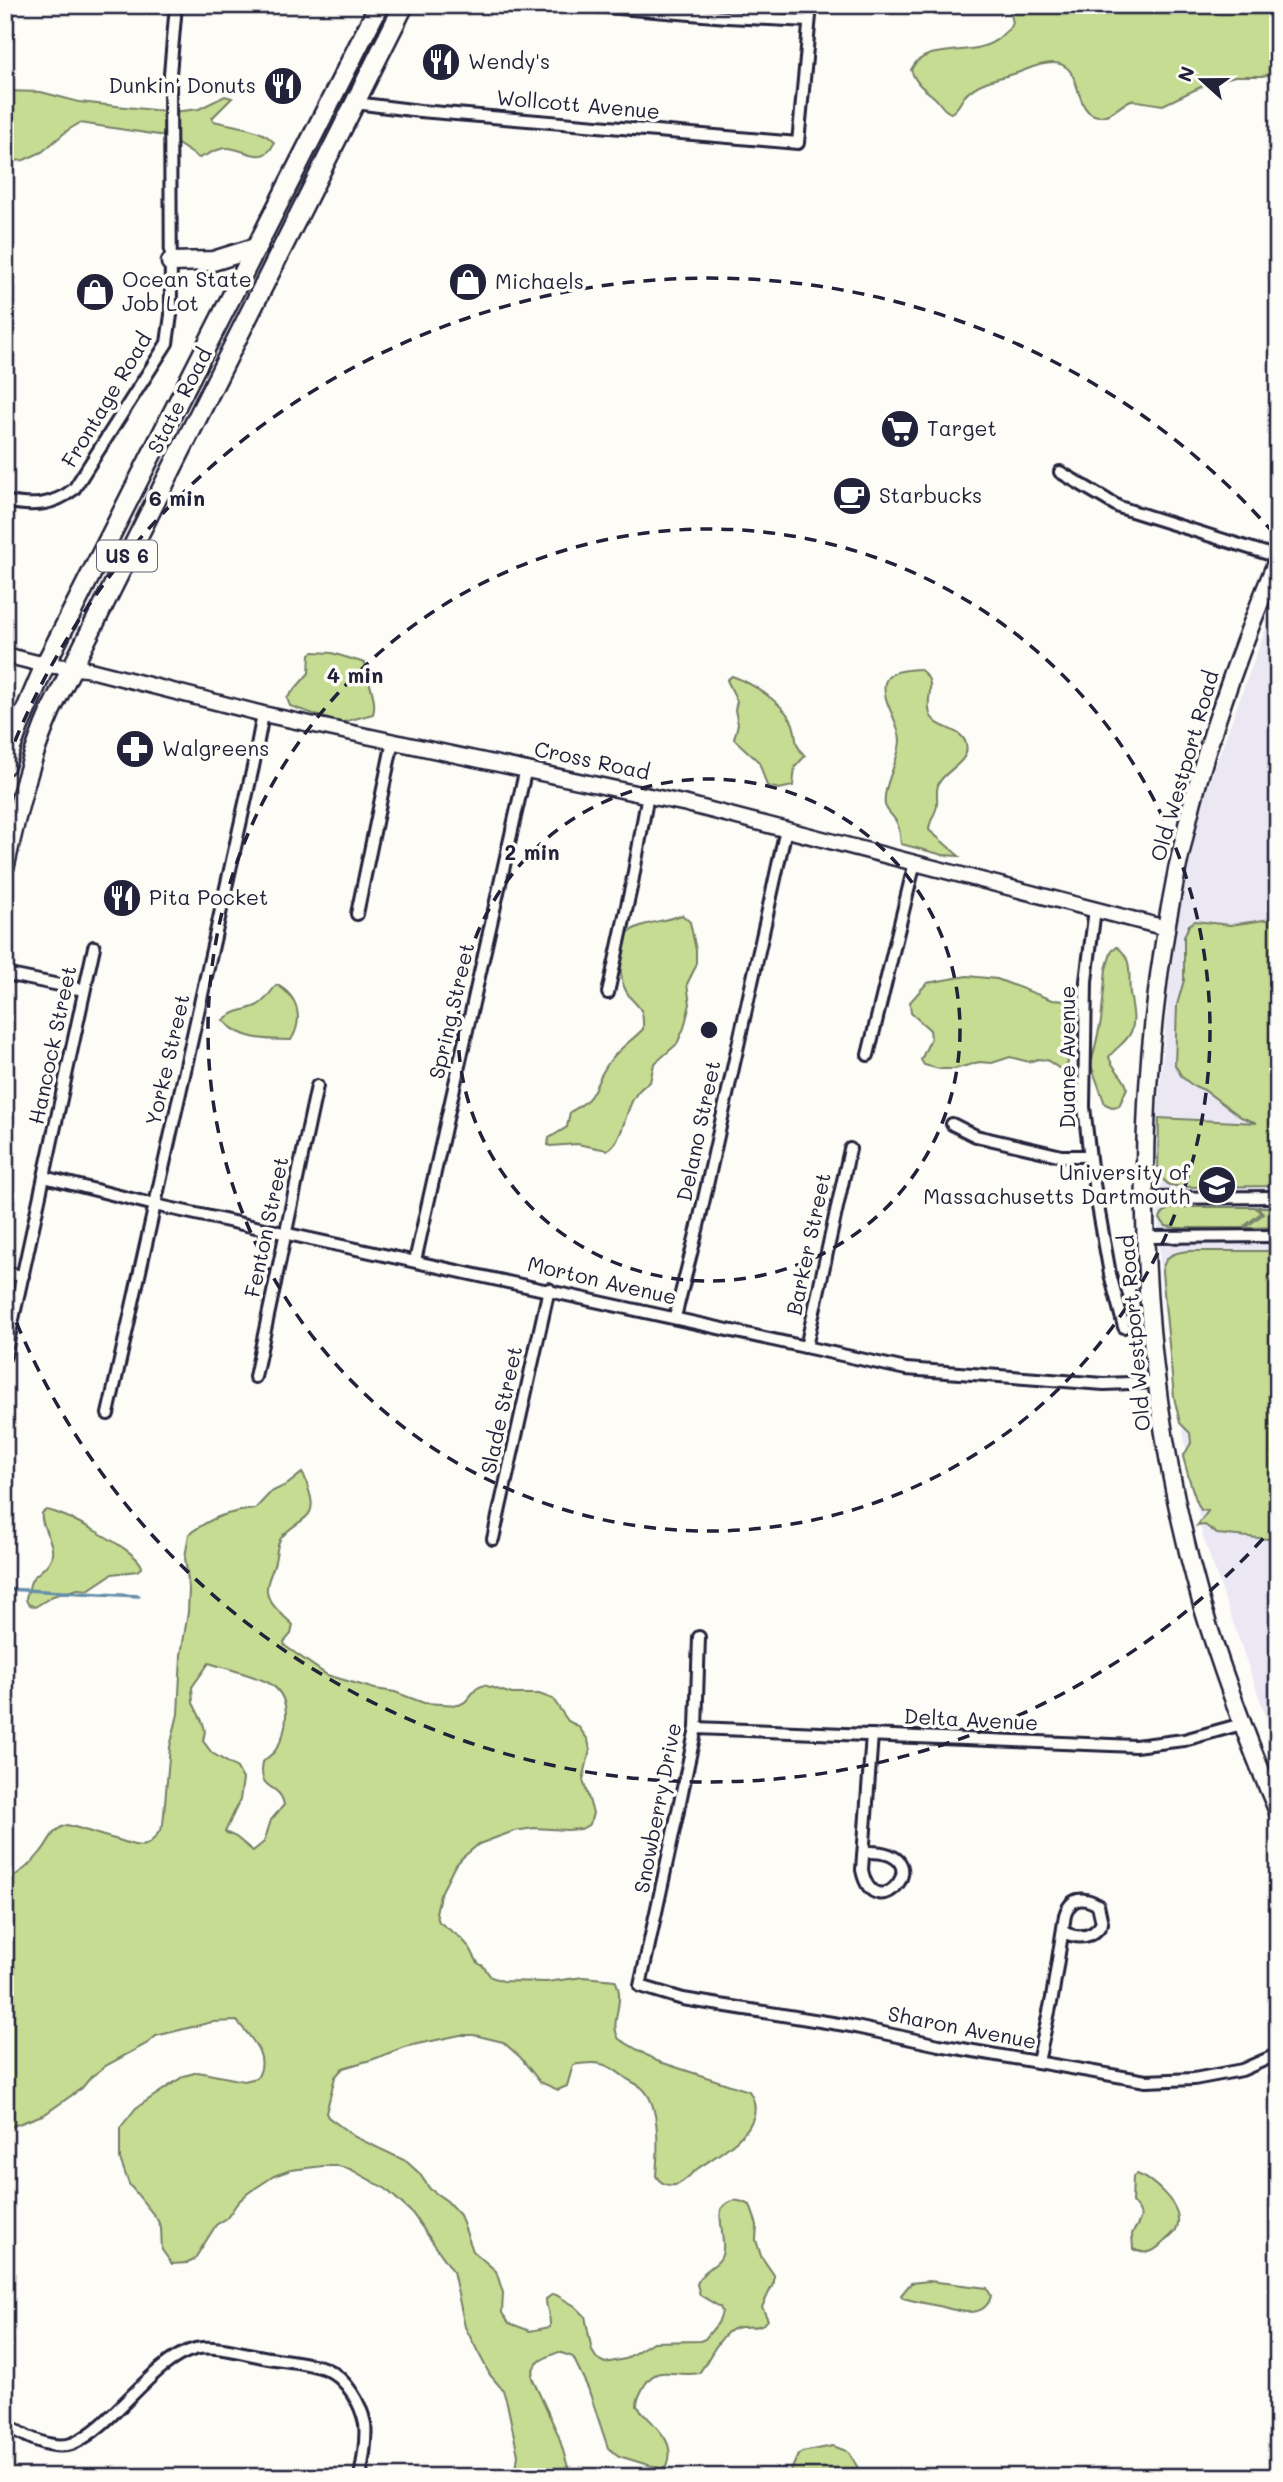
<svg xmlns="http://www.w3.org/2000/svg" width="1283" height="2482" font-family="Mali,sans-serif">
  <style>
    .built { fill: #ebe8f4 }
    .green { fill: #c6dc92; stroke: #747f66; stroke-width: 2; fill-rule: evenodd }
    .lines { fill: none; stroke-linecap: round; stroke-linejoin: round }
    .stream { stroke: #668fab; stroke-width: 3.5 }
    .minor-casing { stroke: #22223b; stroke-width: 16 }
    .tertiary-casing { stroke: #22223b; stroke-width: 19 }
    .secondary-casing { stroke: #22223b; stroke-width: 21 }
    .primary-casing { stroke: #22223b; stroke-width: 23 }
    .minor { stroke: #fdfcf7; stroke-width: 10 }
    .tertiary { stroke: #fdfcf7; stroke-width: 14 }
    .secondary { stroke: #fdfcf7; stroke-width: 16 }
    .primary { stroke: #fdfcf7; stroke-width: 18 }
    .ring { fill: none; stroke: #22223b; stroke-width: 3.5; stroke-dasharray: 12 9 }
    .labels { text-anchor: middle; stroke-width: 7; stroke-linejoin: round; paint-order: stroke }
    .shield { fill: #fdfcf7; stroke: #646373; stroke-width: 2 }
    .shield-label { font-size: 19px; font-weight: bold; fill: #22223b }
    .poi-label { font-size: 21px; fill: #22223b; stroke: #fdfcf7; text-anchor: start }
    .street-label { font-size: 21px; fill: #22223b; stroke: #fdfcf7 }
    .centre { fill: #22223b; stroke: #fdfcf7; stroke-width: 3.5 }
    .ring-label { font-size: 21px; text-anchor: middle; font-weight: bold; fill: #22223b; stroke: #fdfcf7; stroke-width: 7; stroke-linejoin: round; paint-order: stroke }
  </style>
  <rect width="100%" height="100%" fill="#fdfcf7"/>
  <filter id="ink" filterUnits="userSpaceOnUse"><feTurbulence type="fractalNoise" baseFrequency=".0143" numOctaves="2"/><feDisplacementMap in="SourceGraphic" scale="14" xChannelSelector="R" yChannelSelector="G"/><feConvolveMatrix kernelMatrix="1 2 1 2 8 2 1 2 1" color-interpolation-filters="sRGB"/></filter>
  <g filter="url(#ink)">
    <path class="built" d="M 1278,595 L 1278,1751 L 1202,1534 L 1171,1367 L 1161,1290 L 1155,1141 L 1169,985 L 1179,914 L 1200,807 Z"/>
    <g class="green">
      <path d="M 1007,5 L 1278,5 L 1278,73 L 1262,76 L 1235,76 L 1209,83 L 1163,105 L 1131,100 C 1120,105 1111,117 1098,116 C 1071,112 1085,63 1053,63 C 1039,63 1029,69 1017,73 C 1007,76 995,78 986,82 C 978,85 969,91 964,97 C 959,104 958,109 951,113 C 942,110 941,103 934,97 C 923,88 916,84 911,70 C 924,40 976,60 1000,37 C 1015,23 1016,27 1007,5 Z"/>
      <path d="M 5,91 L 41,92 L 79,102 L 173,112 L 199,109 L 225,96 L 232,98 L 212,118 L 214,121 C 231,126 264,128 274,143 C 264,168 242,147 227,148 C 217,148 208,155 199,158 L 170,139 L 159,135 L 80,123 L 68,130 L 42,152 L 24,160 L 5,162 Z"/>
      <path d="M 313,652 L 332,653 L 365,663 C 366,681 378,697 373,714 L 340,723 L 290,706 L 287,698 L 309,673 L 310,654 Z"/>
      <path d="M 919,669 C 940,683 924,696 930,714 C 936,730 962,727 966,744 C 971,762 945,770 939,783 C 935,790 938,797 937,805 C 936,814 929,821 929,830 L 959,856 L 943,855 L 901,844 C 900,837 900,829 897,823 C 894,816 887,812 885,805 C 882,787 899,761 900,741 C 900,721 881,702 885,683 C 888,670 908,670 919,669 Z"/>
      <path d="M 732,676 C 752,683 780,701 791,720 C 799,735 791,742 805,756 L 795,767 L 793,786 L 779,789 L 767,786 L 759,762 L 734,739 L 738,724 L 735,710 L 737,701 L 727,680 Z"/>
      <path d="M 682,915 L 690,922 L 696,950 L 696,966 L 687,984 L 690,1004 L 684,1028 L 677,1044 L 654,1064 L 650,1082 C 621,1097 630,1136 607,1150 L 577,1144 L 550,1146 L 548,1145 L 549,1138 L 567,1127 L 570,1112 C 599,1096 591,1089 607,1065 C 616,1050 632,1041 643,1029 C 644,1001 636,1010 626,991 C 619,979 617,941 629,932 C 643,922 666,921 682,915 Z"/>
      <path d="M 1278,918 L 1278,1186 L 1183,1187 L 1169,1185 L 1158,1175 L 1159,1118 L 1257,1123 L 1241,1117 L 1204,1090 L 1192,1085 L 1182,1077 L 1175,1065 L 1177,1005 L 1184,980 L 1184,937 L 1189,925 L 1195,921 L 1230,925 Z"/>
      <path d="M 1117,947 C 1134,959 1128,977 1130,993 C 1132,1006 1136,1020 1131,1032 C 1126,1043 1115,1048 1109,1057 C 1112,1069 1125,1076 1127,1088 L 1119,1106 L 1112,1107 L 1105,1104 L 1091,1065 L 1101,1021 L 1106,969 L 1112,950 Z"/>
      <path d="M 967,976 L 997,979 L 1052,1000 L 1069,1001 L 1076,1004 L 1076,1031 L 1067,1057 L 1068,1063 L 1063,1071 L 1047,1060 L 1038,1059 L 1029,1062 L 1010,1057 L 992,1063 L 979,1062 L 955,1069 L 939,1069 L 924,1065 L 921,1060 L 931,1038 L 930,1030 L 911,1013 L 910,1002 L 927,983 Z"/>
      <path d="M 277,985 C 298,996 304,1019 291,1040 C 266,1040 240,1040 223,1020 C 237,1009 242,1012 256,1006 C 266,1002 270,991 277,985 Z"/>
      <path d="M 1192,1207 L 1255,1207 L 1261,1213 L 1242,1228 L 1177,1228 L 1166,1226 L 1160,1219 C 1163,1205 1180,1208 1192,1207 Z"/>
      <path d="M 1258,1207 L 1278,1207 L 1278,1227 L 1245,1228 L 1263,1214 Z"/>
      <path d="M 1187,1251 L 1278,1251 L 1278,1540 L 1217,1534 L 1205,1525 L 1197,1526 L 1208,1511 L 1201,1510 C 1193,1497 1188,1473 1183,1457 L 1191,1443 L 1190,1433 L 1180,1423 L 1174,1397 L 1162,1271 C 1165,1256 1172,1253 1187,1251 Z"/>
      <path d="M 302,1473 C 307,1479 306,1482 308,1488 C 321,1522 297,1517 281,1538 C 276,1545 277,1556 274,1565 C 272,1573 266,1582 267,1591 C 267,1603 285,1617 293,1625 L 291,1634 L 284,1642 L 285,1646 L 327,1675 L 375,1689 L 395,1692 L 424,1703 L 459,1705 L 465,1702 L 477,1688 L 484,1685 L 512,1694 L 539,1694 L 553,1699 L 568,1721 L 578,1726 L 588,1740 L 590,1750 L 583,1780 L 593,1813 L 590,1824 L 581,1829 L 567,1830 L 534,1828 L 514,1831 L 479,1844 L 462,1858 L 454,1867 L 440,1895 L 436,1913 L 439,1922 L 461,1938 L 470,1948 L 478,1963 L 483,1966 L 491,1977 L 503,1981 L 547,1982 L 583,1977 L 615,1980 C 627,2002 608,2021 619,2039 L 657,2061 L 749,2091 C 772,2126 720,2153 697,2169 C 690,2174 683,2184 675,2185 C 666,2186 660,2183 656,2176 C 658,2153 661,2104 642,2088 C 636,2083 629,2081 623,2076 C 605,2062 597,2061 573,2065 L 567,2086 L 558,2090 L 540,2082 L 520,2057 L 503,2042 L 474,2035 L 460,2035 L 404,2047 L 374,2059 L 343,2068 L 335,2077 L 326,2113 L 328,2117 L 355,2137 L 406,2161 L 419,2173 L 430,2189 L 447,2201 L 460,2215 L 473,2251 L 496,2271 L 503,2293 L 502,2313 L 509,2323 L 530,2331 L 550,2327 C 551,2316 546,2310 546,2299 L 553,2294 L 556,2295 L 575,2306 L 585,2316 L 592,2351 L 597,2359 L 605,2363 L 625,2359 L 653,2342 L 700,2341 L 705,2339 L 718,2323 L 722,2312 L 720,2307 L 700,2295 L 697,2284 C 704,2268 714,2268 720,2259 C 728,2247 718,2223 721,2209 C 730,2197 738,2200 750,2205 L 757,2225 L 756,2240 L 761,2256 L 774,2275 L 774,2282 L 762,2307 L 768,2320 C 758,2333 740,2321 728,2332 C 715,2343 709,2360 699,2373 C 675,2379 656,2360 642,2390 C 639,2396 637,2399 637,2406 C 652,2424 678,2441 667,2466 L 661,2469 L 619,2456 L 608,2448 L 588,2388 L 573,2357 L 559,2352 C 546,2357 531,2362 532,2378 L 558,2434 L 568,2467 L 576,2477 L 515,2477 L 518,2455 L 507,2403 L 503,2390 L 490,2375 L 465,2327 L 453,2271 L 412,2213 L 386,2189 L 350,2169 L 338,2166 L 323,2166 L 291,2170 L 274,2176 L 248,2193 L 238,2202 L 227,2218 L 216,2225 L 194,2260 L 188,2263 L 172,2264 L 162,2250 L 161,2228 L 157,2219 L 129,2184 L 120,2159 L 120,2128 L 136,2108 L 184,2076 L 198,2072 L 244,2081 L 257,2078 C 271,2056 250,2037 237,2021 L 212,2022 L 156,2036 L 148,2043 L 107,2065 L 91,2077 L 82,2088 L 45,2114 L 13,2126 L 5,2132 L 5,1881 C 19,1874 31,1865 41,1852 C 50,1841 52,1829 67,1825 C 82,1829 97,1834 111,1838 C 137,1844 146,1857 163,1825 L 170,1747 L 178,1714 L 181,1655 L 188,1612 L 189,1589 L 185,1557 L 189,1534 C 212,1517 227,1512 255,1509 L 271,1492 L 288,1484 ZM 209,1663 C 228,1669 249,1674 267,1682 C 293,1695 289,1730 275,1751 C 272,1754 266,1759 263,1762 C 257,1794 280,1781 284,1805 L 271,1820 L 264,1842 L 253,1851 L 236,1837 L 225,1832 L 240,1800 L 243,1779 L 237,1768 L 212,1753 L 203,1741 L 205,1731 L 203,1723 L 193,1703 L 192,1687 Z"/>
      <path d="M 46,1510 C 64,1512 139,1551 142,1567 L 137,1571 L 112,1574 L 88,1590 L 78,1589 L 53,1596 L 35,1607 L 28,1604 C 24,1597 27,1596 29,1588 C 32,1572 42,1574 49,1562 C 60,1545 39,1529 42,1513 Z"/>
      <path d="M 1137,2174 C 1152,2179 1180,2204 1178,2222 C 1178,2231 1172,2234 1166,2240 C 1156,2250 1148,2257 1133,2249 L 1132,2234 C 1141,2218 1146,2217 1132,2202 L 1133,2177 Z"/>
      <path d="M 929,2281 L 987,2288 L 991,2296 C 985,2319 960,2312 943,2307 C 930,2304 916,2302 903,2298 L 901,2295 L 911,2283 Z"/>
      <path d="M 833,2446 L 849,2452 L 863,2477 L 788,2477 L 798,2455 L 802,2452 Z"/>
    </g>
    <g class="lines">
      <path class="stream" d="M 5,1589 L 139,1596"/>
      <g class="minor-casing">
        <g id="minor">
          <path d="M 582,5 L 727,17 L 809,21"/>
          <path d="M 355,103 L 420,111 L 798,143 L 811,5"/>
          <path d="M 1060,472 L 1119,507 L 1278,557"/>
          <path d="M 5,501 C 31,507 53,506 74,489 L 167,343 L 171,315 L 170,74 L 176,5"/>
          <path d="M 1095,909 L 1086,981 L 1084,1107 L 1091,1167 L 1110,1274 L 1124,1327"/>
          <path d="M 357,914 L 393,741"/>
          <path d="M 5,974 L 84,990"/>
          <path d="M 608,993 L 632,883 L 648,794"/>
          <path d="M 868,1055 L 915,862"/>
          <path d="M 952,1124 L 976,1136 L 1062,1156 L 1089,1156"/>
          <path d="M 44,1177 L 155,1205 L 906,1369 L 1104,1384 L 1156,1382"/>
          <path d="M 1146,1198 L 1278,1197"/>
          <path d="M 1147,1237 L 1278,1236"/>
          <path d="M 415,1261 L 526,768"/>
          <path d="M 5,1273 L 23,1276"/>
          <path d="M 675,1317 L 698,1226 L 786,829"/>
          <path d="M 806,1347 L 850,1149"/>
          <path d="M 5,1356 L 94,947"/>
          <path d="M 255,1377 L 317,1086"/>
          <path d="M 108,1414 L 253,767 L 263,714"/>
          <path d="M 493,1539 L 549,1289"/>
          <path d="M 699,1637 L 696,1728 L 640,1986 L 683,1999 L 851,2026 L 939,2045 L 1146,2081 L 1194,2079 L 1242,2070 L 1278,2054"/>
          <path d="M 696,1728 L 1135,1746 L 1184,1740 L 1242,1724"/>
          <path d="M 865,1852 C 944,1849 875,1933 862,1870 L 872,1735"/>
          <path d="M 1038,2062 L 1052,1998 L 1065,1915 C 1071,1897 1083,1896 1098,1905 L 1102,1923 C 1093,1939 1078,1939 1063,1932"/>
          <path d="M 5,2422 C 20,2435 54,2452 74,2443 C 116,2424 152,2360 195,2349 C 212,2344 246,2354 263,2357 C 279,2360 313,2363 326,2369 C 346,2378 361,2403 365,2424 C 367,2440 363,2461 360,2477"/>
        </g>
      </g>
      <g class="tertiary-casing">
        <path id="tertiary" d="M 5,655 L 45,665 L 86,669 L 263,714 L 687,804 L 1166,928"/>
      </g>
      <g class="secondary-casing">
        <path id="secondary" d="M 1278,558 C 1243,642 1211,727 1189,816 C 1127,1073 1129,1349 1202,1605 C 1223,1675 1249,1744 1278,1812"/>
      </g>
      <g class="primary-casing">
        <g id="primary">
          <path d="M 171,262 L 213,261 L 258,247"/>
          <path d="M 5,765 L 19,726 L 45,665 L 379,5"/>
          <path d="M 5,865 C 17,811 29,760 51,710 L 404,5"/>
        </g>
      </g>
      <use href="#minor" class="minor"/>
      <use href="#tertiary" class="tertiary"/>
      <use href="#secondary" class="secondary"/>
      <use href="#primary" class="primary"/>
    </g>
  </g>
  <g class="ring">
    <circle cx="709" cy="1030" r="251"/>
    <circle cx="709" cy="1030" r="501"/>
    <path d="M1277 1523A752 752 0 0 1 7 1299M7 761A752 752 0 0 1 1277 537"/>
  </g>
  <defs>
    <g id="restaurant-disc" transform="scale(2.0125)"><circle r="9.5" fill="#22223b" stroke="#fdfcf7"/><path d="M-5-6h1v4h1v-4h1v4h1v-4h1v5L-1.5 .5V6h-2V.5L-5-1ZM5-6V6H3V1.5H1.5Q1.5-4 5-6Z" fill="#fff"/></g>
    <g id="shop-disc" transform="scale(2.0125)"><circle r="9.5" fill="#22223b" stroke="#fdfcf7"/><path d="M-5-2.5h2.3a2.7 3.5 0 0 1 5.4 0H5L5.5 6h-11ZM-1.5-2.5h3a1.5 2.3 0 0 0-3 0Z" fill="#fff"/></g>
    <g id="supermarket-disc" transform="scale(2.0125)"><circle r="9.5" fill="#22223b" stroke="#fdfcf7"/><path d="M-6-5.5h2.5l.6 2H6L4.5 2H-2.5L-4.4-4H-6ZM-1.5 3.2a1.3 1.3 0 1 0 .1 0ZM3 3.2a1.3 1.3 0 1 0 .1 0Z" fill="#fff"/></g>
    <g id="cafe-disc" transform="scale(2.0125)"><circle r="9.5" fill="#22223b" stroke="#fdfcf7"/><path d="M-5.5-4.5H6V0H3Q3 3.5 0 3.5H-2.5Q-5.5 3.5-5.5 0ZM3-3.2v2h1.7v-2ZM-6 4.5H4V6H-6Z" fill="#fff"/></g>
    <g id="pharmacy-disc" transform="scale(2.0125)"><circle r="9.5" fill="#22223b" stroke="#fdfcf7"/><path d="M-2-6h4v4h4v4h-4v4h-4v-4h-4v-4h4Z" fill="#fff"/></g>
    <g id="university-disc" transform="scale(2.0125)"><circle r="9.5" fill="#22223b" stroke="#fdfcf7"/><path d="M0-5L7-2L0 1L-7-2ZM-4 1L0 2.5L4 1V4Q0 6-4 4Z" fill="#fff"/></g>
  </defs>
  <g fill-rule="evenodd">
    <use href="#restaurant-disc" x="441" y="62"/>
    <use href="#restaurant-disc" x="283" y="86"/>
    <use href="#shop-disc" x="468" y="282"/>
    <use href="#shop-disc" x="95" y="292"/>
    <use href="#supermarket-disc" x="900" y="429"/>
    <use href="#cafe-disc" x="852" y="496"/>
    <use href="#pharmacy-disc" x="135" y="749"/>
    <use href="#restaurant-disc" x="122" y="898"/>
    <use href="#university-disc" x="1217" y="1185"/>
  </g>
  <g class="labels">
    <rect class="shield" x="97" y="540.5" width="60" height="31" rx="5"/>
    <g class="shield-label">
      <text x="127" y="563">US 6</text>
    </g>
    <g class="poi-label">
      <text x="468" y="69">Wendy's</text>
      <text x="256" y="93" text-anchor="end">Dunkin' Donuts</text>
      <text x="122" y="287">Ocean State<tspan x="122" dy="24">Job Lot</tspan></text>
      <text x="495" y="289">Michaels</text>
      <text x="927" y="436">Target</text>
      <text x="879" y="503">Starbucks</text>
      <text x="162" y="756">Walgreens</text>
      <text x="149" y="905">Pita Pocket</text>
      <text x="1190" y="1180" text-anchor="end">University of<tspan x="1190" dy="24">Massachusetts Dartmouth</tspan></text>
    </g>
    <g class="street-label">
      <text transform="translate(578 105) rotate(5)" y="7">Wollcott Avenue</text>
      <text transform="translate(107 400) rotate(-59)" y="7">Frontage Road</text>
      <text transform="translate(180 401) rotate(-63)" y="7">State Road</text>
      <text transform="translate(592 761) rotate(12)" y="7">Cross Road</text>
      <text transform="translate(1185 766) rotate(-74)" y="7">Old Westport Road</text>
      <text transform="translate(452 1011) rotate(-77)" y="7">Spring Street</text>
      <text transform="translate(53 1045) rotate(-78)" y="7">Hancock Street</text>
      <text transform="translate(1068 1057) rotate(-90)" y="7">Duane Avenue</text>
      <text transform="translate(168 1060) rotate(-77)" y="7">Yorke Street</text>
      <text transform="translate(699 1131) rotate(-78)" y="7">Delano Street</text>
      <text transform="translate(267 1227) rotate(-78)" y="7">Fenton Street</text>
      <text transform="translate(809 1244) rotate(-78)" y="7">Barker Street</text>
      <text transform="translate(602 1281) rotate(13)" y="7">Morton Avenue</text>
      <text transform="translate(1135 1333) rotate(-95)" y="7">Old Westport Road</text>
      <text transform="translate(502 1410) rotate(-78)" y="7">Slade Street</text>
      <text transform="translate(971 1720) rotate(3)" y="7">Delta Avenue</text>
      <text transform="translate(658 1808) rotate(-79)" y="7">Snowberry Drive</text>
      <text transform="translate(962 2028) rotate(11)" y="7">Sharon Avenue</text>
    </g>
  </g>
  <circle cx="709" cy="1030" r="10" class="centre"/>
  <g class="ring-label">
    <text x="177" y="506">6 min</text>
    <text x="355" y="683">4 min</text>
    <text x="532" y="860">2 min</text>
  </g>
  <rect width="1283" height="2482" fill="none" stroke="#fdfcf7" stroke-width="28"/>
  <rect x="14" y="14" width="1255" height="2454" fill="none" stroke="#22223b" stroke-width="2.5" filter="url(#ink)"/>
  <g transform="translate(1202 80) rotate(291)" stroke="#fdfcf7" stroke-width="5" paint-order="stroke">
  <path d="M0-5L12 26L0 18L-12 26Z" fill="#22223b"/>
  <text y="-10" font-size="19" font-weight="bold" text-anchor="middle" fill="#22223b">N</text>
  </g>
</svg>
